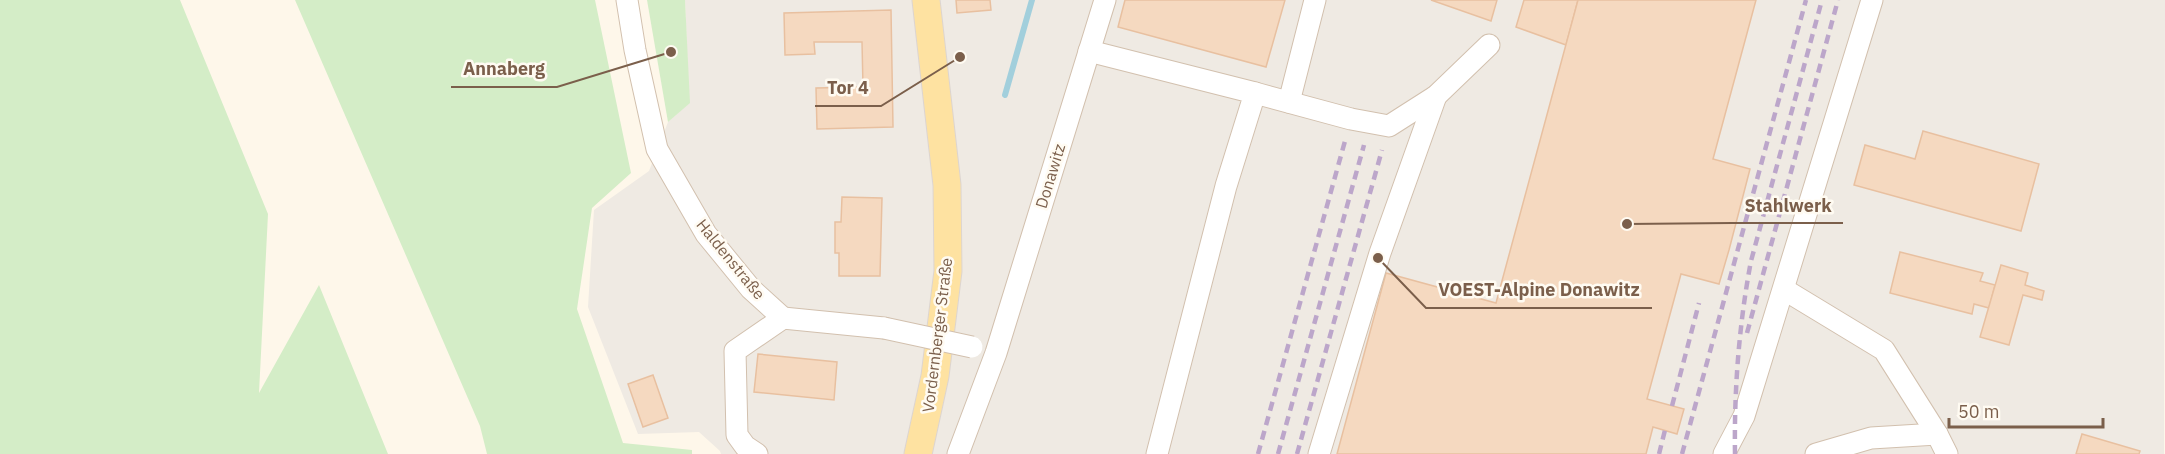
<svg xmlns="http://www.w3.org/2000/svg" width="2165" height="454" font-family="'IBM Plex Sans',sans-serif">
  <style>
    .industrial { fill: #efeae3 }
    .green { fill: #d4edc7 }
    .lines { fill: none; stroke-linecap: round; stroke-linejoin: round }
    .stream { stroke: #a2cfdc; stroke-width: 6 }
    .building { fill: #f5d9c0; stroke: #e8c0a0; stroke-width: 1.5 }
    .minor-casing { stroke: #d2c0ae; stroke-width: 23 }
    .major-casing { stroke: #ddd5d0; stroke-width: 29 }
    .minor { stroke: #fff; stroke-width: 21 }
    .major { stroke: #fee2a1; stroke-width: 27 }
    .rail { stroke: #bca6ca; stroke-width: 4.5; stroke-dasharray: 9 6; stroke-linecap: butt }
    .minor-bridge-casing { stroke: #d2c0ae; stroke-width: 23; stroke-linecap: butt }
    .minor-bridge { stroke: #fff; stroke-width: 21 }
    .labels { text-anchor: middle; stroke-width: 5; stroke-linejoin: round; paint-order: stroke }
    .street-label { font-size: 16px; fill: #7b5f4b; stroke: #fffbf2 }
    .leader { fill: none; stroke: #7b5f4b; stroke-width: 2 }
    .callout-dot { fill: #7b5f4b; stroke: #fffbf2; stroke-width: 2 }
    .callout-label { font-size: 18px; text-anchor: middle; font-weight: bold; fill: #7b5f4b; stroke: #fffbf2; stroke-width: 5; stroke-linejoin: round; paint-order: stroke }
  </style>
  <rect width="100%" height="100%" fill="#fef7ea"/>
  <path class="industrial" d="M 685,0 L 2165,0 L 2164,454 L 721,454 L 720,451 L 699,432 L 638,434 L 588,307 L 594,210 L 649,171 L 668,122 L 689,103 Z"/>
  <g class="green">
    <path d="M 0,0 L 180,0 L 268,214 L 259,393 L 319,285 L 388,454 L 0,454 Z"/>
    <path d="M 295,0 L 595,0 L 631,173 L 592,208 L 577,309 L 623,443 L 692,450 L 692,454 L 487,454 L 480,426 Z"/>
    <path d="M 647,0 L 685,0 L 690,103 L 668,122 Z"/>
  </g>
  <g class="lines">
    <path class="stream" d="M 1005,95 L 1032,0"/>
  </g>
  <g class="building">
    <path d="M 956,0 L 990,0 L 991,10 L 957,13 Z"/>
    <path d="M 1125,0 L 1285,0 L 1266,67 L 1118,27 Z"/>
    <path d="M 1431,0 L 1497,0 L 1491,21 Z"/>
    <path d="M 1524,0 L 1578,0 L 1566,45 L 1516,27 Z"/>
    <path d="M 1578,0 L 1756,0 L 1713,159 L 1750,169 L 1729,250 L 1719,284 L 1681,274 L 1647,399 L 1684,409 L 1677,434 L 1653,427 L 1646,454 L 1337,454 L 1386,273 L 1496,303 Z"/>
    <path d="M 891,10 L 893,127 L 817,129 L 816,88 L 863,87 L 862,42 L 814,42 L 815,54 L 785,55 L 784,13 Z"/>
    <path d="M 1923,131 L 2039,164 L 2021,231 L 1854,185 L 1865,145 L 1915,159 Z"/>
    <path d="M 842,197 L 882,198 L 880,276 L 839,276 L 839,253 L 835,253 L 835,222 L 841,222 Z"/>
    <path d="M 1900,252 L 1983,273 L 1980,281 L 1995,285 L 1989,308 L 1974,304 L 1972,314 L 1890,293 Z"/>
    <path d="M 2001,265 L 2028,273 L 2025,285 L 2044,291 L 2042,300 L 2023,295 L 2009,345 L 1980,337 Z"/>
    <path d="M 758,354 L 837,362 L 834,400 L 754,392 Z"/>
    <path d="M 653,375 L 668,418 L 643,427 L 628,384 Z"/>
    <path d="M 2082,434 L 2140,451 L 2139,454 L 2076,454 Z"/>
  </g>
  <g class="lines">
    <g class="minor-casing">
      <g id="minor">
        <path d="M 627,0 L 635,50 L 657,149 L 706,234 L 751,289 L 783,318"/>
        <path d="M 1089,51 L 1255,93 L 1226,186 L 1157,454"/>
        <path d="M 1255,93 L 1351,119 L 1389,126 L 1436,96 L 1489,45"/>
        <path d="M 1289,102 L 1315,0"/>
        <path d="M 1785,290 L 1884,350 L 1937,434 L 1947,454"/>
        <path d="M 783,318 L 884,328"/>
        <path d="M 757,454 L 745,446 L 737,435 L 735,351 L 783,318"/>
        <path d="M 958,454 L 996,353 L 1105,0"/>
        <path d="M 1319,454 L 1380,253 L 1436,96"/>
        <path d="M 1724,454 L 1744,416 L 1872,0"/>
        <path d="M 1816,454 L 1871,438 L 1937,434"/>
      </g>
    </g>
    <g class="major-casing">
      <path id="major" d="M 918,454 L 935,376 L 948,271 L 947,185 L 926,0"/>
    </g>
    <use href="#minor" class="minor"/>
    <use href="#major" class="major"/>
    <g class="rail">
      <path d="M 1747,333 L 1838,0"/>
      <path d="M 1672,406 L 1699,303"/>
      <path d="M 1258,454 L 1345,141"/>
      <path d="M 1278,454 L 1364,145"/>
      <path d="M 1297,454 L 1382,150"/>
      <path d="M 1659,454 L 1665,430"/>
      <path d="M 1682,454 L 1806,0"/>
      <path d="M 1735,454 C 1734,390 1739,324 1751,261 L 1822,0"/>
    </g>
    <g class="minor-bridge-casing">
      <path id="minor-bridge" d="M 884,328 L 972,347"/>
    </g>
    <use href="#minor-bridge" class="minor-bridge"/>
  </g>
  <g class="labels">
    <g class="street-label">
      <text transform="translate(1050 176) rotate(-73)" y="6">Donawitz</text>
      <text transform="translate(731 259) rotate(51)" y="6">Haldenstraße</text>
      <text transform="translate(937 335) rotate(-83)" y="6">Vordernberger Straße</text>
    </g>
  </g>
  <path class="leader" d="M671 52L557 87H451M960 57L881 106H815M1627 224L1732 223H1843M1378 258L1426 308H1652"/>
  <g class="callout-dot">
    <circle cx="671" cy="52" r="6"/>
    <circle cx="960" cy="57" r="6"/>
    <circle cx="1627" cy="224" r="6"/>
    <circle cx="1378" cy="258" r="6"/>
  </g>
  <g class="callout-label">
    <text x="504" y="75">Annaberg</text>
    <text x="848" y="94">Tor 4</text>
    <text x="1788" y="212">Stahlwerk</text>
    <text x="1539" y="296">VOEST-Alpine Donawitz</text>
  </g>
  <path d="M1949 418v9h154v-9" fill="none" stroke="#7b5f4b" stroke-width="3"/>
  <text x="1958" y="418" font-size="18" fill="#7b5f4b" stroke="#fffbf2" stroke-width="4.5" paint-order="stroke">50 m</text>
</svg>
